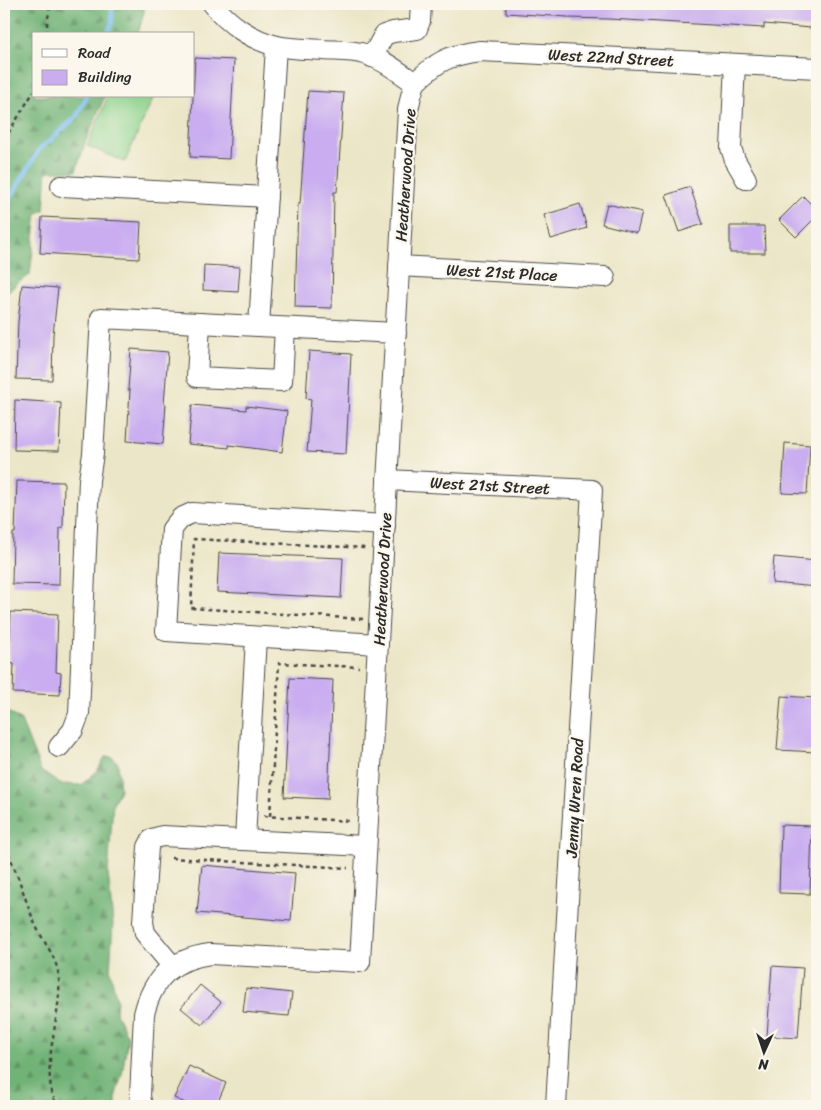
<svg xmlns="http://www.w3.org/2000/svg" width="821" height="1110" font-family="Sriracha,sans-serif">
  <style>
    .forest { fill: url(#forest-firs); stroke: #4e6f51 }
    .park { fill: #8cd18b; stroke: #5c7e5b }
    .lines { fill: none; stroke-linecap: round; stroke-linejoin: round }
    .stream { stroke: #7bbff1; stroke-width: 4.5 }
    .building { fill: #c9adf0 }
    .minor-casing { stroke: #484743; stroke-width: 22 }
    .path { stroke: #484743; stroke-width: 2.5; stroke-dasharray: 4 4; stroke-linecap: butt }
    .minor { stroke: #fff; stroke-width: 20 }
    .labels { text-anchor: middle; stroke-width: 4.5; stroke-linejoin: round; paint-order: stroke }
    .street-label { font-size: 16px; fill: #2b2b2b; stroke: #fbf7ec }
  </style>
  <defs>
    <pattern id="forest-firs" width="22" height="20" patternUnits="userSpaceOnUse" patternTransform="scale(1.25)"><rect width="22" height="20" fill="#71b377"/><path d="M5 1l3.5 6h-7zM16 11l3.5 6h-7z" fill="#5d9262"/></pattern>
  </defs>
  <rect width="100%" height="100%" fill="#fbf7ec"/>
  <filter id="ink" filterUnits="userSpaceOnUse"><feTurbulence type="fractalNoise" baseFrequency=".02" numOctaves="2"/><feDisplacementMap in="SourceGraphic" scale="10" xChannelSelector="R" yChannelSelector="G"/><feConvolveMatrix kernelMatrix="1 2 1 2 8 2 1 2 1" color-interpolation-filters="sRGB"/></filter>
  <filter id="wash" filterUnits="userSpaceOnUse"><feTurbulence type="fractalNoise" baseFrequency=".0096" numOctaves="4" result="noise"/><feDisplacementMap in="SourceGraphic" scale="20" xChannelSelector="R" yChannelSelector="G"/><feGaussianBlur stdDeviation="1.12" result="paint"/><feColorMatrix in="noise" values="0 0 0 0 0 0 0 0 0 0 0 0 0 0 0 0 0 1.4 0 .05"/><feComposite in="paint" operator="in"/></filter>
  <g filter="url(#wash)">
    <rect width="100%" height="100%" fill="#ece6c8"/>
    <g class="forest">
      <path d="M 4,4 L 144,4 L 144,12 L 138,34 L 34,34 L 34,96 L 105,96 L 85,143 L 76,171 L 47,171 L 44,210 L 37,213 L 30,275 L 19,282 L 7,293 L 4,406 Z"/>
      <path d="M 4,709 L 21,721 L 41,771 L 60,784 L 81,785 L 97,771 L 105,757 L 112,757 L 118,763 L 120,790 L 113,803 L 108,873 L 113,923 L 110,970 L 117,1000 L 116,1013 L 128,1037 L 122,1074 L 116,1094 L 116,1106 L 4,1106 Z"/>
    </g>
    <path class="park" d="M 108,96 L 154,96 L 125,162 L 87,146 Z"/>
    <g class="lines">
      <g class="stream">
        <path d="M 107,34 L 112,23 L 112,4"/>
        <path d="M 4,208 L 39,150 L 76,117 L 87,96"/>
        <path d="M 4,1038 L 4,1082"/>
      </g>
    </g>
    <g id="blocks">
      <g class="building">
        <path d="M 506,4 L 728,4 L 779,7 L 779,4 L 812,6 L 811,28 L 764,24 L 764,28 L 609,19 L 568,18 L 568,17 L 506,13 Z"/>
        <path d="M 195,58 L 234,60 L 229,159 L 190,157 Z"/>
        <path d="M 308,91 L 344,93 L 337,192 L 334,192 L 332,308 L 295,307 L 298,204 L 300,204 Z"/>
        <path d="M 690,187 L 703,224 L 679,232 L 666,195 Z"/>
        <path d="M 803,196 L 817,210 L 817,216 L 796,237 L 779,220 Z"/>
        <path d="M 580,204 L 587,228 L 551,239 L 544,215 Z"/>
        <path d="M 607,204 L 642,212 L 637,233 L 602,224 Z"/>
        <path d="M 42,217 L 141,222 L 139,259 L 40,253 Z"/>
        <path d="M 730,226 L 764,226 L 765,253 L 730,253 Z"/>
        <path d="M 204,265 L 240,267 L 238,292 L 203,290 Z"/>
        <path d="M 22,285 L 58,288 L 53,335 L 52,380 L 16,379 L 18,322 Z"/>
        <path d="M 131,349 L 168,352 L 164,404 L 166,404 L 163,444 L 127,441 L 130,390 L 128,390 Z"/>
        <path d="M 309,351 L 351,354 L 346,454 L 307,452 L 311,399 L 306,398 Z"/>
        <path d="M 15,400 L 61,403 L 59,451 L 14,450 Z"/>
        <path d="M 192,405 L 246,410 L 246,406 L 287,411 L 282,452 L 229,445 L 229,448 L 188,444 Z"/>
        <path d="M 785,443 L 810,445 L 807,494 L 782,493 Z"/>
        <path d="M 17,481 L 64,482 L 63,528 L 60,528 L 59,585 L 12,584 L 13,533 L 15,533 Z"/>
        <path d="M 219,553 L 343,558 L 341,598 L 217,592 Z"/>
        <path d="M 774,557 L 817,561 L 817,587 L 772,583 Z"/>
        <path d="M 11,612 L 58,614 L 56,672 L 61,673 L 60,695 L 13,693 L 14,664 L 9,663 Z"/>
        <path d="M 290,678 L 333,680 L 328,799 L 284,797 Z"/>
        <path d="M 781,696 L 817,698 L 817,752 L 777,750 Z"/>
        <path d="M 781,825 L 812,826 L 810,894 L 779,893 Z"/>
        <path d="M 202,865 L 295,873 L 291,921 L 197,913 Z"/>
        <path d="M 772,966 L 803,968 L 798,1038 L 767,1036 Z"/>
        <path d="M 200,985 L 221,1002 L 202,1025 L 181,1008 Z"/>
        <path d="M 246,988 L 292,993 L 289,1016 L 243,1012 Z"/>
        <path d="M 189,1066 L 226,1083 L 216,1106 L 192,1106 L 174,1098 Z"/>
      </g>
    </g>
  </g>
  <g filter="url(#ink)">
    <use href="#blocks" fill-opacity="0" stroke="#484743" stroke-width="1"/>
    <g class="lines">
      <g class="minor-casing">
        <g id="minor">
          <path d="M 372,57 L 384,35 L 393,32 L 417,29 L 420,21 L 421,4"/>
          <path d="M 735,64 L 731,148 L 735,160 L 746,179"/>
          <path d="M 415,83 C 437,61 449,55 480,51 L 817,68"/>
          <path d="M 61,186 L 267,197"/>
          <path d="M 399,266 L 605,277"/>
          <path d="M 200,323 L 197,377 L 282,381 L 285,328"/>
          <path d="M 259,326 L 276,46"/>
          <path d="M 387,480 L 592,490 L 556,1106"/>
          <path d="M 378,644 L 166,631 L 172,529 L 181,518 L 192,513 L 385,525"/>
          <path d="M 59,747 L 73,730 L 79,714 L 89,480 L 93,454 L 101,318 L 396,333"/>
          <path d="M 245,840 L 256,637"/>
          <path d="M 173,967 L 145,933 L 143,922 L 148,847 L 152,839 L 162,836 L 366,846"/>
          <path d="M 142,1106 L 140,1096 L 144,1014 C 153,977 173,959 210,954 L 360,962 L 408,110 L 411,96 L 415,83 C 400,73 383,59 365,54 C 351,50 337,51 323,50 C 308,49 291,49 277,46 C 252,40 228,24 213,4"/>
        </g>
      </g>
      <g class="path">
        <path d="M 47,34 L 47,22 L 51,4"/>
        <path d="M 4,140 L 34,91"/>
        <path d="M 363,619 L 191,608 L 194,539 L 366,548"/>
        <path d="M 264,816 L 351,821"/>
        <path d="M 270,816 L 279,663 L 359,667"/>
        <path d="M 4,846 C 18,871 24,898 35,924 C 43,942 58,958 59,979 C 62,1019 38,1069 57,1106"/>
        <path d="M 171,858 L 348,868"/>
      </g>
      <use href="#minor" class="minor"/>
    </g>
  </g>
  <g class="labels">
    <g class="street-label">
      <text transform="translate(611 57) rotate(3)" y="6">West 22nd Street</text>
      <text transform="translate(405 175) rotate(-86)" y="6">Heatherwood Drive</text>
      <text transform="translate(502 272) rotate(3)" y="6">West 21st Place</text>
      <text transform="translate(490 485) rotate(3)" y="6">West 21st Street</text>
      <text transform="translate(382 579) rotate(-87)" y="6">Heatherwood Drive</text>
      <text transform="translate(574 798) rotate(-87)" y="6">Jenny Wren Road</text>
    </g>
  </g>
  <rect width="821" height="1110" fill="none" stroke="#fbf7ec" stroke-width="20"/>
  <rect x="32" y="32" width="162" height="65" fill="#fbf7ec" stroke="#a8a59f"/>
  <rect x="42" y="49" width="25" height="8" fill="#ffffff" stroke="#a8a59f"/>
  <text x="78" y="58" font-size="15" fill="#2b2b2b">Road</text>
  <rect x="42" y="70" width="25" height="15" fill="#c9adf0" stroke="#a8a59f"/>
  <text x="78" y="82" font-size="15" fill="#2b2b2b">Building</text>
  <g transform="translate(764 1052) rotate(183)" stroke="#fbf7ec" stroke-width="4" paint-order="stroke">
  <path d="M0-4L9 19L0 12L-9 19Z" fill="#2b2b2b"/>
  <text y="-8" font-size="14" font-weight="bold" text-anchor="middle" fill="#2b2b2b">N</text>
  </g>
</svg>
